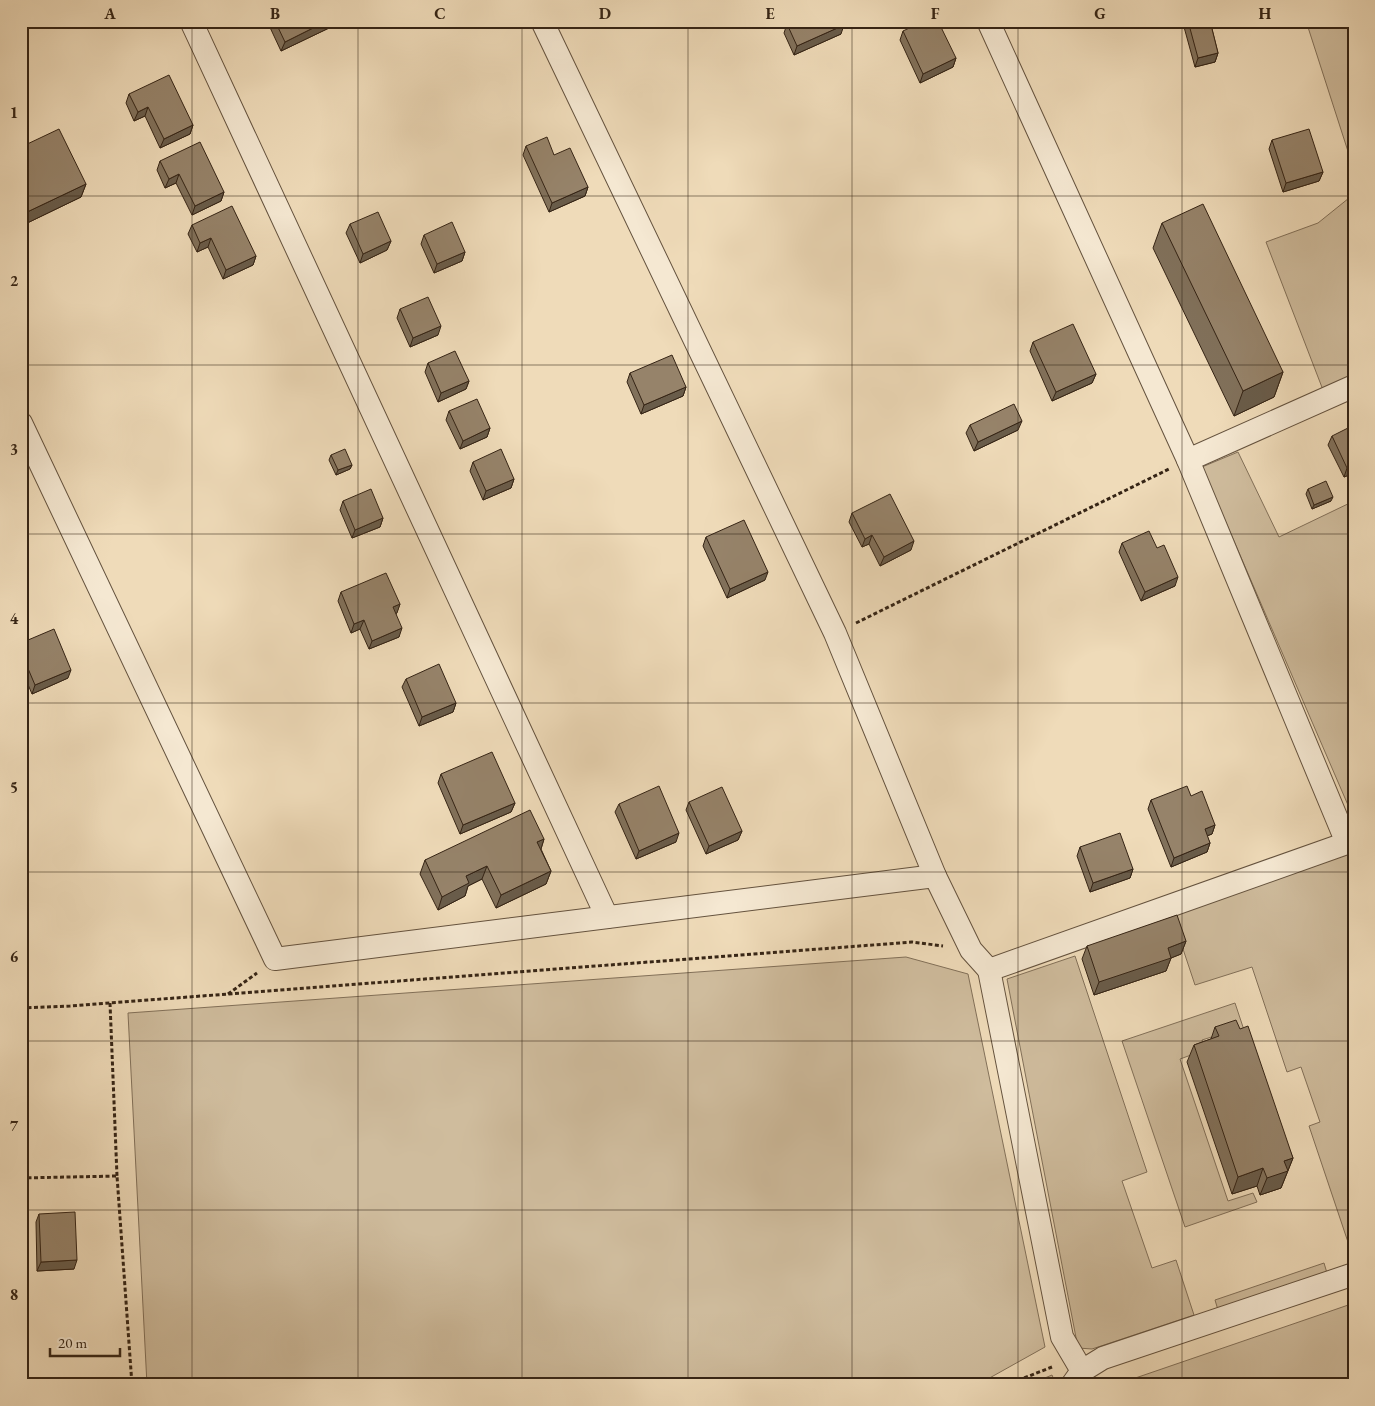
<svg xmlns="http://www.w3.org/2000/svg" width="1375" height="1406" font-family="'EB Garamond',serif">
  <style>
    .green { fill: #cfbc9d; stroke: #827059 }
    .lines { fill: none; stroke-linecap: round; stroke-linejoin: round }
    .street-casing { stroke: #64523e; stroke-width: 24 }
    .path { stroke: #352415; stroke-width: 3; stroke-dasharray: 4 2.5; stroke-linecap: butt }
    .street { stroke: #f5e8d2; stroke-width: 22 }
    .wall { fill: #81715b; stroke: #352415 }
    .shaded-wall { fill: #695c4a; stroke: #352415 }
    .building { fill: #96836a; stroke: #352415 }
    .grid { fill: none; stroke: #352415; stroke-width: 1; stroke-opacity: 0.55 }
    .neatline { fill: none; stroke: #352415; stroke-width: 2 }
    .grid-label { font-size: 16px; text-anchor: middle; font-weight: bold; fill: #352415 }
  </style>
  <rect width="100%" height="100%" fill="#efdbb9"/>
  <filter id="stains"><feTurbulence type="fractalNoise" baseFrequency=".004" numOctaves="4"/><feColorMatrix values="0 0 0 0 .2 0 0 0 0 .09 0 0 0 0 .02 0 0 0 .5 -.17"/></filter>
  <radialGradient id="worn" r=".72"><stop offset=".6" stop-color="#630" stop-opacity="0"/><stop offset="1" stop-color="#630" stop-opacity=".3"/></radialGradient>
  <g class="green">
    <path d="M 1306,21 L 1346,21 L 1354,45 L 1354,170 Z"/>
    <path d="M 1354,194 L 1354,377 L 1323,390 L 1266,242 L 1318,223 Z"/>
    <path d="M 1238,452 L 1279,537 L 1354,501 L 1354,819 L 1202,467 Z"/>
    <path d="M 1354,852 L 1354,1260 L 1309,1126 L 1320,1122 L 1301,1067 L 1287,1072 L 1252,967 L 1195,985 L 1172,916 Z"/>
    <path d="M 1075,956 L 1147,1172 L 1122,1181 L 1152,1268 L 1176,1260 L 1194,1315 L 1092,1349 L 1078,1348 L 1007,979 Z"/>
    <path d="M 906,957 L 968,974 L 1045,1347 L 977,1385 L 147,1385 L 128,1013 Z"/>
    <path d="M 1235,1003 L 1246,1036 L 1234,1030 L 1202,1040 L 1205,1050 L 1180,1059 L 1228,1201 L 1253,1193 L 1257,1202 L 1185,1227 L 1122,1041 Z"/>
    <path d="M 1324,1263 L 1327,1273 L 1218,1310 L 1215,1300 Z"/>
    <path d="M 1354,1303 L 1354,1385 L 1115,1385 L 1328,1312 Z"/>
    <path d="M 1052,1375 L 1056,1385 L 1028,1385 Z"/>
  </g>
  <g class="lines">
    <g class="street-casing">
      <g id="street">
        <path d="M 191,21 L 607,917"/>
        <path d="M 542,21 L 835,633 L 935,876"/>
        <path d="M 988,21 L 1188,460 L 1354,386"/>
        <path d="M 21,423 L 275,959 L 935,876 L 971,950 L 989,970 L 1347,843 L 1188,460"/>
        <path d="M 989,970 L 1062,1337 L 1082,1371"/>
        <path d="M 1072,1385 L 1082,1371 L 1103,1358 L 1354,1274"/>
      </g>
    </g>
    <g class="path">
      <path d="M 856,623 L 1169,469"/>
      <path d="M 228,994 L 257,973"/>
      <path d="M 110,1003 L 117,1176"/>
      <path d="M 21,1008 L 70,1006 L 912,942 L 943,946"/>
      <path d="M 21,1178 L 117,1176 L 132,1385"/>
      <path d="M 1006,1385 L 1052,1367"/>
    </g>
    <use href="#street" class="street"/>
  </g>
  <g class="wall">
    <path d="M 267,21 L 331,21 L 329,28 L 281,51 Z"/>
    <path d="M 1186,21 L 1210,21 L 1218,53 L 1215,62 L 1195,67 L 1184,27 Z"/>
    <path d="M 787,24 L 841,34 L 794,55 L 784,33 Z"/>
    <path d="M 903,31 L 956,58 L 953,67 L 920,83 L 900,40 Z"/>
    <path d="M 129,94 L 193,125 L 190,134 L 160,148 L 145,116 L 134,121 L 126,103 Z"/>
    <path d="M 1272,140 L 1323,172 L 1319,181 L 1283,192 L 1269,149 Z"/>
    <path d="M 526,146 L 554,155 L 588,187 L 585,196 L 549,212 L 523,155 Z"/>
    <path d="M 21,147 L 86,184 L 81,197 L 21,226 Z"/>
    <path d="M 160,161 L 224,192 L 221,201 L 192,215 L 176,183 L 165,188 L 157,170 Z"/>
    <path d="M 1162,223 L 1283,372 L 1274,397 L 1234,416 L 1153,248 Z"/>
    <path d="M 350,224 L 391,241 L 387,250 L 360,263 L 346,233 Z"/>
    <path d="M 192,225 L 256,256 L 253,265 L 223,279 L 208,247 L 197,252 L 188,234 Z"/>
    <path d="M 424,235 L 465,252 L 462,261 L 434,273 L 421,244 Z"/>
    <path d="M 400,309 L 438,335 L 410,347 L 397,318 Z"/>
    <path d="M 1033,342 L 1096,374 L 1092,383 L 1052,401 L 1030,351 Z"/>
    <path d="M 428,363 L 469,381 L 466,389 L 438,402 L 425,372 Z"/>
    <path d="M 630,373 L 686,387 L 683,396 L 641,414 L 627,382 Z"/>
    <path d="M 449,411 L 490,428 L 487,437 L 460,449 L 446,420 Z"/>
    <path d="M 970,425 L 1018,430 L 974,451 L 966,433 Z"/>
    <path d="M 1332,436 L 1354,473 L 1344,477 L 1328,445 Z"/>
    <path d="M 331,455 L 352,465 L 350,469 L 336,475 L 329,460 Z"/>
    <path d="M 473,462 L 514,479 L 511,488 L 483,500 L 470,471 Z"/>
    <path d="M 1308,489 L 1331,501 L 1312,509 L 1306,494 Z"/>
    <path d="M 343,501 L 383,518 L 380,527 L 352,538 L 340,510 Z"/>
    <path d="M 852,513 L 911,550 L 880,566 L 869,544 L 862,547 L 849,522 Z"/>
    <path d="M 706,537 L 765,580 L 727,598 L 703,546 Z"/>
    <path d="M 1122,543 L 1157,548 L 1175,586 L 1141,601 L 1119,552 Z"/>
    <path d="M 341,592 L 400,604 L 396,614 L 399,637 L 369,649 L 360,629 L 351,633 L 338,601 Z"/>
    <path d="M 21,643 L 68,678 L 32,694 L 21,668 Z"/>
    <path d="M 406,679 L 456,703 L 453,712 L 419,726 L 402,687 Z"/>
    <path d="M 441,774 L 515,803 L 511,812 L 460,834 L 438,783 Z"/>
    <path d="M 1191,796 L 1215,825 L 1212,834 L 1207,836 L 1210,843 L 1207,852 L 1171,867 L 1148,809 L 1151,800 Z"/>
    <path d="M 689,802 L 742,831 L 738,840 L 706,854 L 686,810 Z"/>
    <path d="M 619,804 L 676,842 L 636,859 L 615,812 Z"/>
    <path d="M 544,839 L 541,849 L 551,871 L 546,884 L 496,908 L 482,879 L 468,886 L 465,896 L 438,910 L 420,874 L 425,860 Z"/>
    <path d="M 1080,847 L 1133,869 L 1130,878 L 1090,892 L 1077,856 Z"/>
    <path d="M 1186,941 L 1181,954 L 1171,958 L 1166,971 L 1094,995 L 1082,959 L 1087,946 Z"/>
    <path d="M 1215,1027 L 1240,1029 L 1293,1158 L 1281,1188 L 1260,1195 L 1257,1186 L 1232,1194 L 1187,1062 L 1194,1045 L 1211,1039 Z"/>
    <path d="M 39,1214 L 74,1269 L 37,1271 L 36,1222 Z"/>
  </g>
  <g class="shaded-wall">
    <path d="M 110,21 L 115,21 L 109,25 Z"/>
    <path d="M 327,21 L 331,21 L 329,28 L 281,51 L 285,42 Z"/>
    <path d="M 844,25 L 841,34 L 794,55 L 797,46 Z"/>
    <path d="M 1218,53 L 1215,62 L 1195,67 L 1198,58 Z"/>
    <path d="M 956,58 L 953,67 L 920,83 L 923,74 Z"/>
    <path d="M 148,107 L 145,116 L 134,121 L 138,112 Z"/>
    <path d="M 193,125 L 190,134 L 160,148 L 164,139 Z"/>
    <path d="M 1323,172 L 1319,181 L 1283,192 L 1286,183 Z"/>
    <path d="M 179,174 L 176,183 L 165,188 L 169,179 Z"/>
    <path d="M 86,184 L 81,197 L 21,226 L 25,213 Z"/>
    <path d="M 588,187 L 585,196 L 549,212 L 552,203 Z"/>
    <path d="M 224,192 L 221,201 L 192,215 L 195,206 Z"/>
    <path d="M 211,238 L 208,247 L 197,252 L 200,243 Z"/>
    <path d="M 391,241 L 387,250 L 360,263 L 363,254 Z"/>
    <path d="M 465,252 L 462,261 L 434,273 L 437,264 Z"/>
    <path d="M 256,256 L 253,265 L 223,279 L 226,270 Z"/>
    <path d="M 441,326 L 438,335 L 410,347 L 413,338 Z"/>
    <path d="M 1283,372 L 1274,397 L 1234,416 L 1243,391 Z"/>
    <path d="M 1096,374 L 1092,383 L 1052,401 L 1056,392 Z"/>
    <path d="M 469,381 L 466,389 L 438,402 L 441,393 Z"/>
    <path d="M 686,387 L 683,396 L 641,414 L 644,405 Z"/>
    <path d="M 1022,421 L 1018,430 L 974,451 L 978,442 Z"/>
    <path d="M 490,428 L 487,437 L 460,449 L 463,441 Z"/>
    <path d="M 352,465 L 350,469 L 336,475 L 338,470 Z"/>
    <path d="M 1354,465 L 1354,473 L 1344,477 L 1347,468 Z"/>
    <path d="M 514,479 L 511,488 L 483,500 L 486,491 Z"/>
    <path d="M 1333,497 L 1331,501 L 1312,509 L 1314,505 Z"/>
    <path d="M 383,518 L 380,527 L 352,538 L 355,530 Z"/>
    <path d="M 872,535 L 869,544 L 862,547 L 865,539 Z"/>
    <path d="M 914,541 L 911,550 L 880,566 L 884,557 Z"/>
    <path d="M 768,572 L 765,580 L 727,598 L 730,589 Z"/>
    <path d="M 1178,577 L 1175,586 L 1141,601 L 1145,592 Z"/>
    <path d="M 400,604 L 397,613 L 390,616 L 393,607 Z"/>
    <path d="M 364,620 L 360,629 L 351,633 L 354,624 Z"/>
    <path d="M 402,628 L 399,637 L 369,649 L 372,641 Z"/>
    <path d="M 71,670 L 68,678 L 32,694 L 35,685 Z"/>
    <path d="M 456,703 L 453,712 L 419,726 L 422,717 Z"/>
    <path d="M 515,803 L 511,812 L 460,834 L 463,825 Z"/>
    <path d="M 1215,825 L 1212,834 L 1201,838 L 1205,829 Z"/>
    <path d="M 742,831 L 738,840 L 706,854 L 709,846 Z"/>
    <path d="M 679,833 L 676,842 L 636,859 L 639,851 Z"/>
    <path d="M 544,839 L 540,852 L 537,842 Z"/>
    <path d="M 1210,843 L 1207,852 L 1171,867 L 1174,858 Z"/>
    <path d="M 487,866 L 482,879 L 468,886 L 465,896 L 438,910 L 442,897 L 466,876 Z"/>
    <path d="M 1133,869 L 1130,878 L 1090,892 L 1093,883 Z"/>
    <path d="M 551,871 L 546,884 L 496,908 L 501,895 Z"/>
    <path d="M 1186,941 L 1181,954 L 1171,958 L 1166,971 L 1094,995 L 1099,982 L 1168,948 Z"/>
    <path d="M 1293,1158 L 1281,1188 L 1260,1195 L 1267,1178 L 1284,1161 Z"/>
    <path d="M 1263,1168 L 1257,1186 L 1232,1194 L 1238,1177 Z"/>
    <path d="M 77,1260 L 74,1269 L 37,1271 L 41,1262 Z"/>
  </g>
  <g class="building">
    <path d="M 275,21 L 327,21 L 285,42 Z"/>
    <path d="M 793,21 L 843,21 L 844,25 L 797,46 L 787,24 Z"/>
    <path d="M 924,21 L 938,21 L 956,58 L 923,74 L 903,31 Z"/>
    <path d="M 1188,21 L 1210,21 L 1218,53 L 1198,58 Z"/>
    <path d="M 169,75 L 193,125 L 164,139 L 148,107 L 138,112 L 129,94 Z"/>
    <path d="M 59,129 L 86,184 L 25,213 L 21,204 L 21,147 Z"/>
    <path d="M 1309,129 L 1323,172 L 1286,183 L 1272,140 Z"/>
    <path d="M 547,137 L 554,155 L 570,148 L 588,187 L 552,203 L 526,146 Z"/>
    <path d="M 200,142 L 224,192 L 195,206 L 179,174 L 169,179 L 160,161 Z"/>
    <path d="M 1203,204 L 1283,372 L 1243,391 L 1162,223 Z"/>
    <path d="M 232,206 L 256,256 L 226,270 L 211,238 L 200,243 L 192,225 Z"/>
    <path d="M 378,212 L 391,241 L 363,254 L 350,224 Z"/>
    <path d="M 452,222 L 465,252 L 437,264 L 424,235 Z"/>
    <path d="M 428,297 L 441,326 L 413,338 L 400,309 Z"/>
    <path d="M 1073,324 L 1096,374 L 1056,392 L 1033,342 Z"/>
    <path d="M 455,351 L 469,381 L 441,393 L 428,363 Z"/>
    <path d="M 672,355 L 686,387 L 644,405 L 630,373 Z"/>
    <path d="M 477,399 L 490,428 L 463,441 L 449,411 Z"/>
    <path d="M 1014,404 L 1022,421 L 978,442 L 970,425 Z"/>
    <path d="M 1354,425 L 1354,465 L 1347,468 L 1332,436 Z"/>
    <path d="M 345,449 L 352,465 L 338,470 L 331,455 Z"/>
    <path d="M 501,449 L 514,479 L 486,491 L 473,462 Z"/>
    <path d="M 1326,481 L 1333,497 L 1314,505 L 1308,489 Z"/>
    <path d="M 371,489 L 383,518 L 355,530 L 343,501 Z"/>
    <path d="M 890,494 L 914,541 L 884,557 L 872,535 L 865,539 L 852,513 Z"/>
    <path d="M 744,520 L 768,572 L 730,589 L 706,537 Z"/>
    <path d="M 1149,531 L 1157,548 L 1164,545 L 1178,577 L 1145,592 L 1122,543 Z"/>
    <path d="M 386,573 L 400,604 L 393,607 L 402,628 L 372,641 L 364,620 L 354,624 L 341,592 Z"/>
    <path d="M 54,629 L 71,670 L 35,685 L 21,652 L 21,643 Z"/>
    <path d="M 439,664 L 456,703 L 422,717 L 406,679 Z"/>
    <path d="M 492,752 L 515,803 L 463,825 L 441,774 Z"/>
    <path d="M 659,786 L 679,833 L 639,851 L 619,804 Z"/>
    <path d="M 1187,786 L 1191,796 L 1202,791 L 1215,825 L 1205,829 L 1210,843 L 1174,858 L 1151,800 Z"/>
    <path d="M 722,787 L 742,831 L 709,846 L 689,802 Z"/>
    <path d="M 530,810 L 544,839 L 537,842 L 551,871 L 501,895 L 487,866 L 466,876 L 469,883 L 442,897 L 425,860 Z"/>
    <path d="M 1120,833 L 1133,869 L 1093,883 L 1080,847 Z"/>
    <path d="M 1177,915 L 1186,941 L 1168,948 L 1171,958 L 1099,982 L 1087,946 Z"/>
    <path d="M 1236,1020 L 1240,1029 L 1248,1026 L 1293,1158 L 1284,1161 L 1288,1171 L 1267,1178 L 1263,1168 L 1238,1177 L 1194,1045 L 1219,1036 L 1215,1027 Z"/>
    <path d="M 75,1212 L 77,1260 L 41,1262 L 39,1214 Z"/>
  </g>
  <path class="grid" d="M 192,21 L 192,1385M 358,21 L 358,1385M 522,21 L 522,1385M 688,21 L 688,1385M 852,21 L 852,1385M 1018,21 L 1018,1385M 1182,21 L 1182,1385M 21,196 L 1354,196M 21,365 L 1354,365M 21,534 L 1354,534M 21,703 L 1354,703M 21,872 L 1354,872M 21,1041 L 1354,1041M 21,1210 L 1354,1210"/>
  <rect width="1375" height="1406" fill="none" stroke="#efdbb9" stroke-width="55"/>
  <path d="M50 1348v8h70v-8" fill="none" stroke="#352415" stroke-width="2.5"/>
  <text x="58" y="1348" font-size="15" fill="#352415" stroke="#f5e8d2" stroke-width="4" paint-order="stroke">20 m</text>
  <rect x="28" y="28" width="1320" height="1350" class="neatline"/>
  <g class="grid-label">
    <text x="110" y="19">A</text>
    <text x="275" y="19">B</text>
    <text x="440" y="19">C</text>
    <text x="605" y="19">D</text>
    <text x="770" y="19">E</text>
    <text x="935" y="19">F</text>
    <text x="1100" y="19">G</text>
    <text x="1265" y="19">H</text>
    <text x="14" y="118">1</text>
    <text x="14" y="286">2</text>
    <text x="14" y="455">3</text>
    <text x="14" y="624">4</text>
    <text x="14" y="793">5</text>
    <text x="14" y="962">6</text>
    <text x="14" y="1131">7</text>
    <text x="14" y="1300">8</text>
  </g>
  <rect width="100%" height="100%" filter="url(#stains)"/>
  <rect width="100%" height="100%" fill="url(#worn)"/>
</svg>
